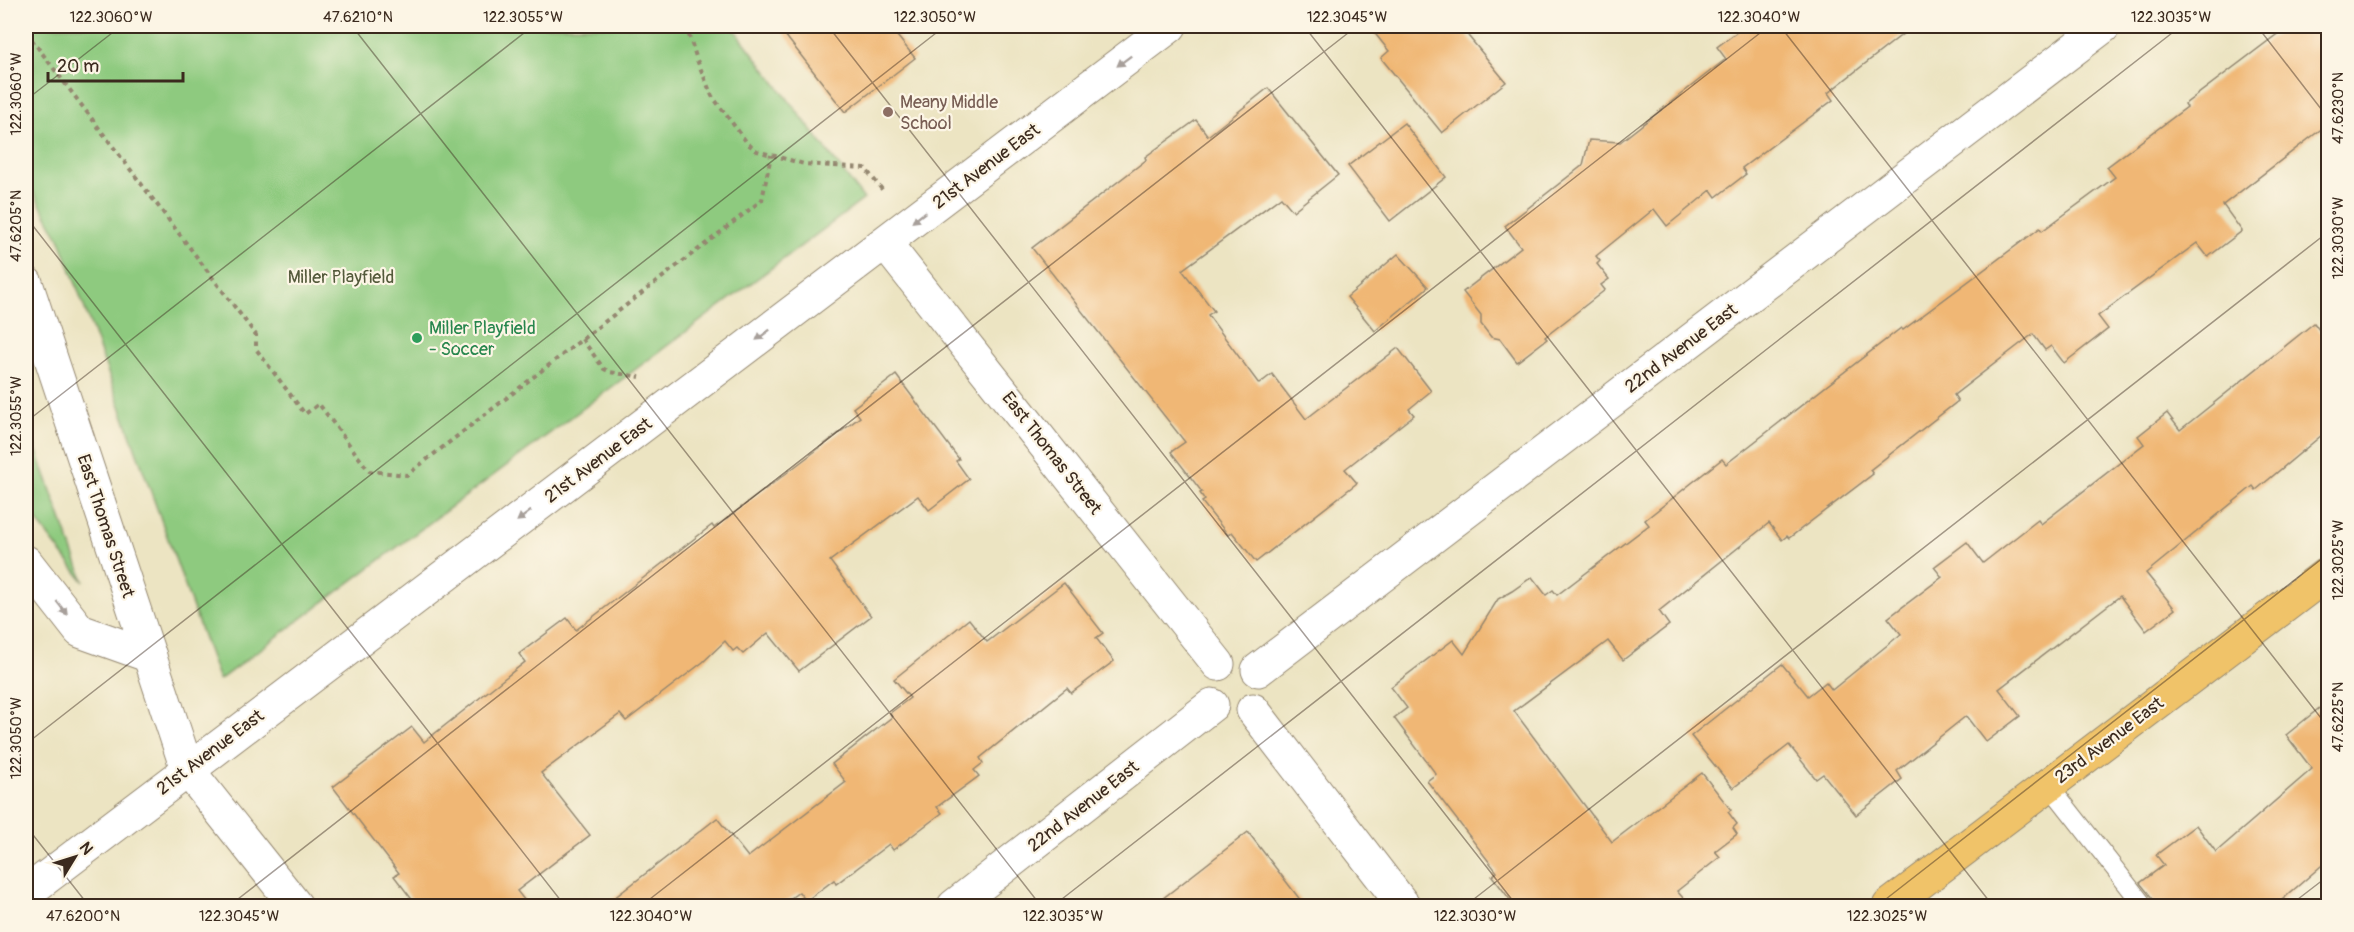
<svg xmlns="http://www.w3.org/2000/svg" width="2354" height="932" font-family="Pangolin,sans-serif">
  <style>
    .green { fill: #8eca7f; stroke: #647a4e; stroke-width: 1.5 }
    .building { fill: #f0b774 }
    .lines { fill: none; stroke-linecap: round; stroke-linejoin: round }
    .service-casing { stroke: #948770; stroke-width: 20 }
    .minor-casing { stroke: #948770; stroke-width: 35 }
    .tertiary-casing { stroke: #948770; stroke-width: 35 }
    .primary-casing { stroke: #948770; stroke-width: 35 }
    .path { stroke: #948770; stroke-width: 4; stroke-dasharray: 4.5 4.5; stroke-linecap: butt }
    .service { stroke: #fff; stroke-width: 18 }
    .minor { stroke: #fff; stroke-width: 33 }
    .tertiary { stroke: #fff; stroke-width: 33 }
    .primary { stroke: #f0c369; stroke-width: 33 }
    .oneway { fill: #a79f9a }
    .ticks { fill: none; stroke: #3b2a1e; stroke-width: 1.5; stroke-opacity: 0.45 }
    .education-dot { fill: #8d6e63; stroke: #fcf5e5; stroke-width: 2 }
    .leisure-dot { fill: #2e9e5b; stroke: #fcf5e5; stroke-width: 2 }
    .labels { text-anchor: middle; stroke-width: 4.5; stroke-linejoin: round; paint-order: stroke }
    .education-label { font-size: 18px; fill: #785e54; stroke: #fcf5e5; text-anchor: start }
    .street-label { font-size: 18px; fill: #3b2a1e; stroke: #fcf5e5 }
    .park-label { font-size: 18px; fill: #545a3b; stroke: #fcf5e5 }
    .leisure-label { font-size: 18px; fill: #27864d; stroke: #fcf5e5; text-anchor: start }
    .neatline { fill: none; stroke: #3b2a1e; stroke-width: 2 }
    .ticks-label { font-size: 15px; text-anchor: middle; fill: #3b2a1e }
  </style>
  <rect width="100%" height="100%" fill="#fcf5e5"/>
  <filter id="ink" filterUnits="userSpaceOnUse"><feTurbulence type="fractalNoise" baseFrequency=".0167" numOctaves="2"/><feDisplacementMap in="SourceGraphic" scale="12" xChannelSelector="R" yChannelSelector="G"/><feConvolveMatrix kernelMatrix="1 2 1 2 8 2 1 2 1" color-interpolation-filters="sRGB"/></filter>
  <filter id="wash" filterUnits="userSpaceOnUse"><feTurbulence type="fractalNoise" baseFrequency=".008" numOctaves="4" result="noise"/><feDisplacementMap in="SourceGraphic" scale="24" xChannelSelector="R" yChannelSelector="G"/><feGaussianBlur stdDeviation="1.35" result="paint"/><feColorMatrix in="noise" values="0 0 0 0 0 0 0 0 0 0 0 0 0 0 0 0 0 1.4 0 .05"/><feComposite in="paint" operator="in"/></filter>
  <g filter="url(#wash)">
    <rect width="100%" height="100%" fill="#ece4c2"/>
    <g class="green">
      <path d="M 26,26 L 732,26 L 864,199 L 219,680 L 60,240 L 26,179 Z"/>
      <path d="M 26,422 L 84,582 L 26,507 Z"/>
    </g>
    <g id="blocks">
      <g class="building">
        <path d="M 778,26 L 889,26 L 915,58 L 845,112 Z"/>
        <path d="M 1369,26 L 1460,26 L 1506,82 L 1442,133 L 1381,58 L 1389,51 Z"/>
        <path d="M 1745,26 L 1913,26 L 1828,93 L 1833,100 L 1742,168 L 1746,174 L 1716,197 L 1711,190 L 1667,226 L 1654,209 L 1596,256 L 1600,261 L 1597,264 L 1609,279 L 1601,285 L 1605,290 L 1545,337 L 1547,339 L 1517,362 L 1500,339 L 1491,337 L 1481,324 L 1481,315 L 1463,292 L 1521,247 L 1505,226 L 1583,165 L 1589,140 L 1620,142 L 1726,59 L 1717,47 Z"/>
        <path d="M 2288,26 L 2328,26 L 2328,124 L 2223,205 L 2242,231 L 2208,257 L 2197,243 L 2098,316 L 2108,329 L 2064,363 L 2051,346 L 2045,350 L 2033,334 L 1954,395 L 1958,401 L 1870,470 L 1873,474 L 1789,538 L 1787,536 L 1782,540 L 1769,523 L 1659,611 L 1669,625 L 1623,660 L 1608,641 L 1514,711 L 1612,842 L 1702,773 L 1731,810 L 1728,812 L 1737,824 L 1733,828 L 1737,834 L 1715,851 L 1720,857 L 1677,891 L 1690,906 L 1515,906 L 1492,876 L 1497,872 L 1427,781 L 1436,774 L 1394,718 L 1407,708 L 1391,687 L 1453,640 L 1464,654 L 1498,599 L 1512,591 L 1532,577 L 1546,595 L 1553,590 L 1557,595 L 1649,525 L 1645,520 L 1722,459 L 1726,464 L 1901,328 L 1903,330 L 2040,228 L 2042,231 L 2115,177 L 2107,167 L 2187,107 L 2185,104 Z"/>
        <path d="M 1268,88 L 1338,175 L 1293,211 L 1281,197 L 1182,270 L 1214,311 L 1208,315 L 1259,384 L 1272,374 L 1306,419 L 1398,348 L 1431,391 L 1409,409 L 1414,415 L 1345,469 L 1357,483 L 1256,562 L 1232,532 L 1228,535 L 1202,502 L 1205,500 L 1200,493 L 1202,492 L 1171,452 L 1185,442 L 1032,248 L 1146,160 L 1145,157 L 1196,120 L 1208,136 Z"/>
        <path d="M 1404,123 L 1446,177 L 1390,221 L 1348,166 Z"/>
        <path d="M 1398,254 L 1428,287 L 1375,331 L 1347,297 Z"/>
        <path d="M 2314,323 L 2328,342 L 2328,430 L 2256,490 L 2253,486 L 2146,573 L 2175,609 L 2146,631 L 2120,596 L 1999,689 L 2020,716 L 1986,742 L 1966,716 L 1897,771 L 1902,779 L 1856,815 L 1823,774 L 1816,779 L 1789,745 L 1733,788 L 1691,736 L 1782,664 L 1808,696 L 1826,682 L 1832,690 L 1901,634 L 1888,618 L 1942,577 L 1934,567 L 1967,542 L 1983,563 L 2038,520 L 2041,524 L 2144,444 L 2138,436 L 2167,413 L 2180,430 Z"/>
        <path d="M 896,375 L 959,459 L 956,461 L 969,479 L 929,510 L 918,496 L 830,561 L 871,616 L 799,671 L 768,633 L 743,654 L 737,648 L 733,651 L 725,641 L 703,662 L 626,721 L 620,714 L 541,773 L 590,835 L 517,891 L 529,906 L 417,906 L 394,876 L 399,873 L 333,787 L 412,727 L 424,742 L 525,662 L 519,654 L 567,618 L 576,630 L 712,525 L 714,528 L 860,417 L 853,408 Z"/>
        <path d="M 1064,583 L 1103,633 L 1096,638 L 1114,661 L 1071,693 L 1067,688 L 980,758 L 983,763 L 974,770 L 979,776 L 937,807 L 942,813 L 893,850 L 889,844 L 836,884 L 834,880 L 806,901 L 799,892 L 780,906 L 604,906 L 717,818 L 748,857 L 846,782 L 832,764 L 892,717 L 890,713 L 910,698 L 894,679 L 969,619 L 987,642 Z"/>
        <path d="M 2328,701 L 2328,860 L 2275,906 L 2155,906 L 2153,899 L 2140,883 L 2164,865 L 2156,855 L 2196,825 L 2216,852 L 2312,769 L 2286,735 Z"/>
        <path d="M 1248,832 L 1305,906 L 1153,906 Z"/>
      </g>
    </g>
  </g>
  <g filter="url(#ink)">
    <use href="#blocks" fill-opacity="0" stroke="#948770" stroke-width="1.5"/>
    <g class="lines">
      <g class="service-casing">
        <path id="service" d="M 2049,785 L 2144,906"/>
      </g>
      <g class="minor-casing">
        <g id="minor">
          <path d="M 885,243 L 1218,664"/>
          <path d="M 26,562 L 80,631 L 150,656"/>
          <path d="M 1258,670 L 2104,26"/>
          <path d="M 1253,710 L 1404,906"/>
          <path d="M 26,893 L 1170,26"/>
          <path d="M 954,906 L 1212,705"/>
        </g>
      </g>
      <g class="tertiary-casing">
        <path id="tertiary" d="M 26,283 L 187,769 L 296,906"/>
      </g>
      <g class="primary-casing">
        <path id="primary" d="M 1889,906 L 2328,573"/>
      </g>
      <g class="path">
        <path d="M 686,26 L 697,60 L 712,96 L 748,144 L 757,151 L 804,164 L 865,168 L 884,192"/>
        <path d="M 26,32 L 256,335 L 256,349 L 305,414 L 319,404 L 369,471 L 407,475 L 762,200 L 771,155"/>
        <path d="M 582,339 L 604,369 L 610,372 L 640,377"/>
      </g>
      <use href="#service" class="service"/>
      <use href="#minor" class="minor"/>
      <use href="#tertiary" class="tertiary"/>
      <use href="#primary" class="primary"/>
    </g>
    <defs><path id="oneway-solid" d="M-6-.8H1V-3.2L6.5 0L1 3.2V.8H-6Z" transform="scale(1.5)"/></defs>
    <g class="oneway">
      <use href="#oneway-solid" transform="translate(1124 61) rotate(143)"/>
      <use href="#oneway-solid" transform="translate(919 217) rotate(142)"/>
      <use href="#oneway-solid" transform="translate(763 335) rotate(143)"/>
      <use href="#oneway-solid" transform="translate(524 516) rotate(143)"/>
      <use href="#oneway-solid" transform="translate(62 608) rotate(52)"/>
    </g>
  </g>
  <path class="ticks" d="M 352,26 L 1041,906M 828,26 L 1517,906M 1304,26 L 1993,906M 1780,26 L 2328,727M 2257,26 L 2328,118M 26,100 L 121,26M 26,217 L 565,906M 26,422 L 533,26M 26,744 L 945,26M 26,826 L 89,906M 229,906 L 1357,26M 641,906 L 1769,26M 1053,906 L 2181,26M 1465,906 L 2328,232M 1877,906 L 2328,554M 2289,906 L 2328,876"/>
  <circle class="education-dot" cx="888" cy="112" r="6"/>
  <circle class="leisure-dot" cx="417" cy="338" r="6"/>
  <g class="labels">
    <g class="education-label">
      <text x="900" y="108">Meany Middle<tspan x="900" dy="21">School</tspan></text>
    </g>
    <g class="street-label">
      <text transform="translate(986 166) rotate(-37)" y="6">21st Avenue East</text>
      <text transform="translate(1681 348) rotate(-37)" y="6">22nd Avenue East</text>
      <text transform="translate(1052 453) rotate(52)" y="6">East Thomas Street</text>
      <text transform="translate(598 460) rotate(-37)" y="6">21st Avenue East</text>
      <text transform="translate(106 526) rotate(72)" y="6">East Thomas Street</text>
      <text transform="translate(2109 740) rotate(-37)" y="6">23rd Avenue East</text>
      <text transform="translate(210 752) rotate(-37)" y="6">21st Avenue East</text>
      <text transform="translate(1083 806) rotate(-38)" y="6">22nd Avenue East</text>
    </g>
    <g class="park-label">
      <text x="341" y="283">Miller Playfield</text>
    </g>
    <g class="leisure-label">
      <text x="429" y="334">Miller Playfield<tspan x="429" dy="21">- Soccer</tspan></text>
    </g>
  </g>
  <rect width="2354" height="932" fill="none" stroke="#fcf5e5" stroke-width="66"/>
  <g transform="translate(75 857) rotate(52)" stroke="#fcf5e5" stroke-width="4.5" paint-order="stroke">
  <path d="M0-4.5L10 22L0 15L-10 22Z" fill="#3b2a1e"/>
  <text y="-9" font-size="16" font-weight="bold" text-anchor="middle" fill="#3b2a1e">N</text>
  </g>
  <path d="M48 72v9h135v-9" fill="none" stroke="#3b2a1e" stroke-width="3"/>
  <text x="57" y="72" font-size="18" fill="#3b2a1e" stroke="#fcf5e5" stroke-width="4.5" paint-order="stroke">20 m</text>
  <rect x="33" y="33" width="2288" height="866" class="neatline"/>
  <g class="ticks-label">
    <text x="111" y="22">122.3060°W</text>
    <text x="358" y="22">47.6210°N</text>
    <text x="523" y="22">122.3055°W</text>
    <text x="935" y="22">122.3050°W</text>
    <text x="1347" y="22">122.3045°W</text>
    <text x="1759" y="22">122.3040°W</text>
    <text x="2171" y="22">122.3035°W</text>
    <text transform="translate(16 94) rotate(-90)" y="5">122.3060°W</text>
    <text transform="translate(2338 108) rotate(-90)" y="5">47.6230°N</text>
    <text transform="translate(16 226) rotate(-90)" y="5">47.6205°N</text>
    <text transform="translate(2338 238) rotate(-90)" y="5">122.3030°W</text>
    <text transform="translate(16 416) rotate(-90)" y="5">122.3055°W</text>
    <text transform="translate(2338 560) rotate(-90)" y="5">122.3025°W</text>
    <text transform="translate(2338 717) rotate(-90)" y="5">47.6225°N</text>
    <text transform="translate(16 738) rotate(-90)" y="5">122.3050°W</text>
    <text x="83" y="921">47.6200°N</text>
    <text x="239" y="921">122.3045°W</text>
    <text x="651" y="921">122.3040°W</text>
    <text x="1063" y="921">122.3035°W</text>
    <text x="1475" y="921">122.3030°W</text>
    <text x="1887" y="921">122.3025°W</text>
  </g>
</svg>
